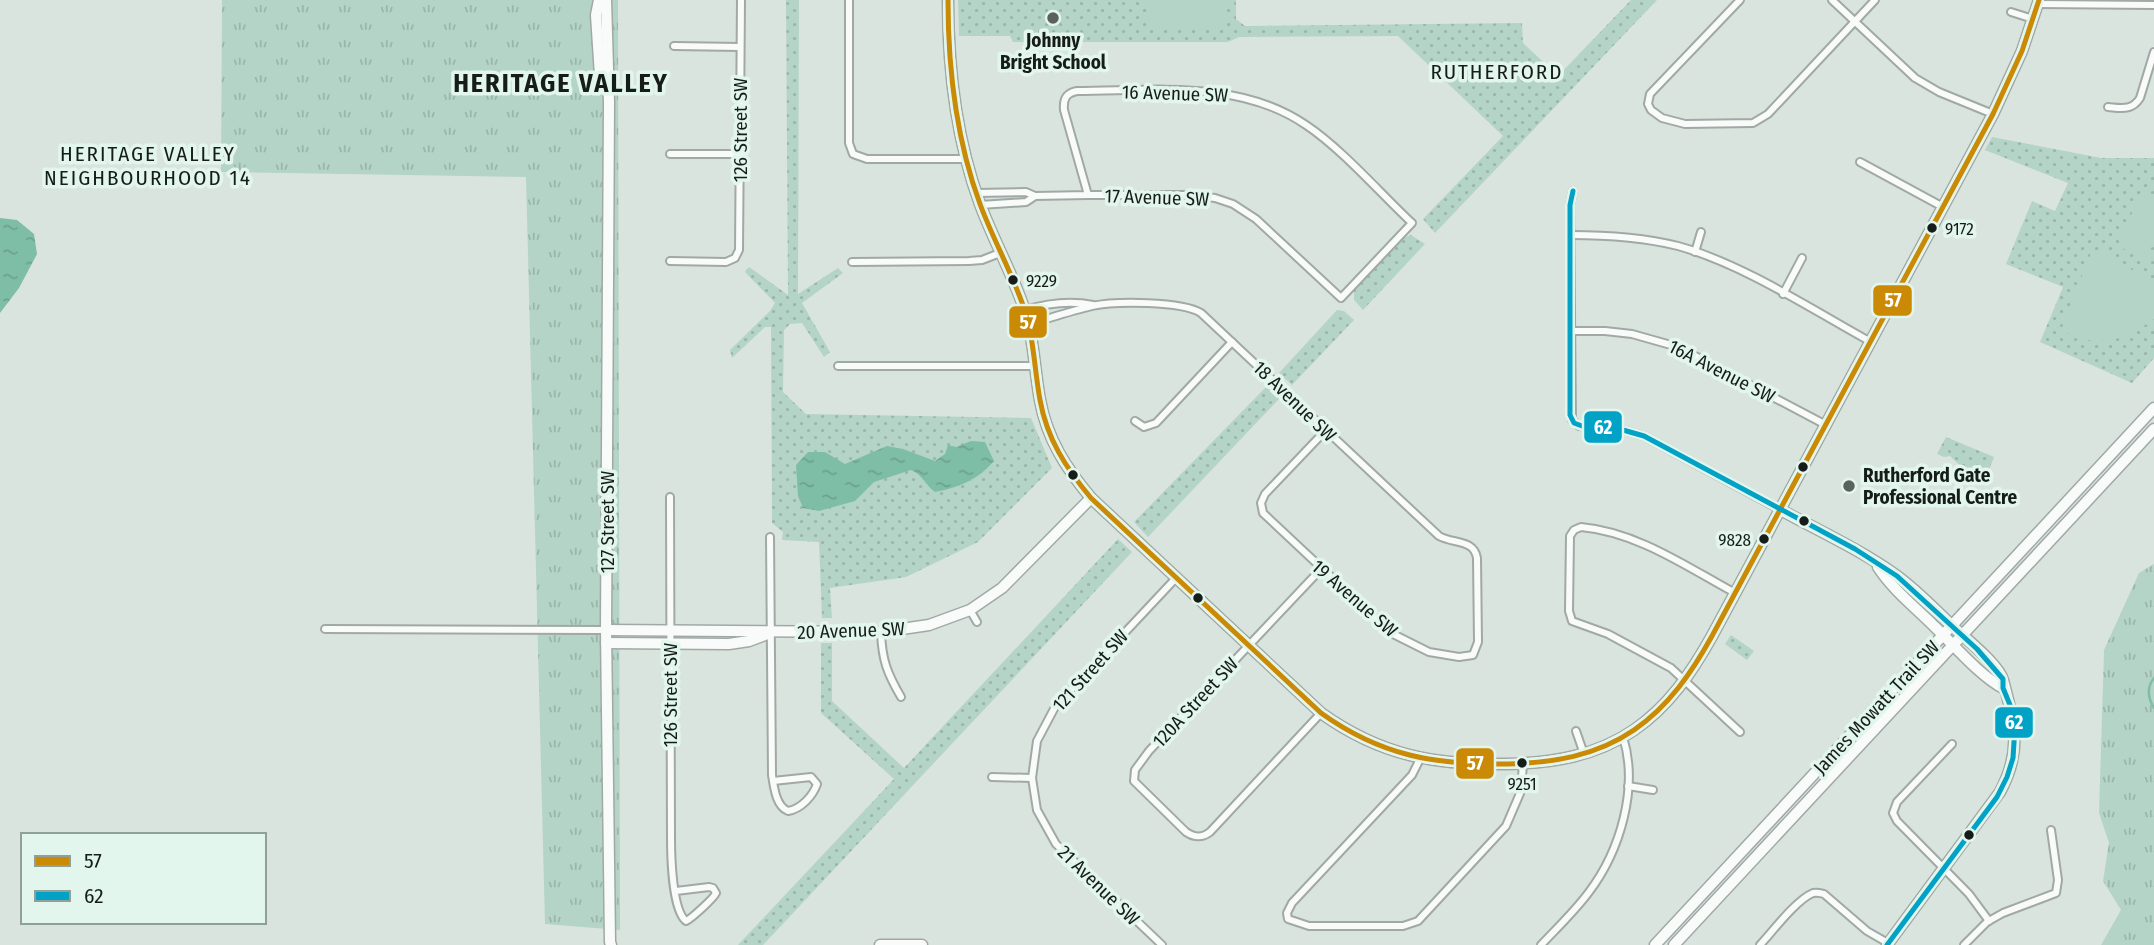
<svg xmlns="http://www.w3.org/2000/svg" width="2154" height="945" font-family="'Fira Sans Condensed',sans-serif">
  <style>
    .grass { fill: url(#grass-tufts) }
    .park { fill: url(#park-dots) }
    .garden { fill: #b4d4c7 }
    .water { fill: url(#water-ripples) }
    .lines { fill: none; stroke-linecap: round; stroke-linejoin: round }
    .stream { stroke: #7ebda6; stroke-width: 2.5 }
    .street-casing { stroke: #a1a9a5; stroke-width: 10 }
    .secondary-casing { stroke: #a1a9a5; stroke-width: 13 }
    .street { stroke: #f9fbfa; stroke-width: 6 }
    .secondary { stroke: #f9fbfa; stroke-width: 10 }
    .bus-1-casing { stroke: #e2f6ed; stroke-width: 10 }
    .bus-2-casing { stroke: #e2f6ed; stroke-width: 10 }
    .bus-1 { stroke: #ca8a05; stroke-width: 5 }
    .bus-2 { stroke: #01a2c5; stroke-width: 5 }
    .poi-dot { fill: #5a625e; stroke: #e2f6ed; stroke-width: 2.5 }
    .bus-dot { fill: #151c19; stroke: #e2f6ed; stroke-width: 2.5 }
    .labels { text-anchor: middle; stroke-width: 7; stroke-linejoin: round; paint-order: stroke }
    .bus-label { font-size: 17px; fill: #151c19; stroke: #e2f6ed; text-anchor: start }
    .poi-label { font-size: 19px; font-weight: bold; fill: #151c19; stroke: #e2f6ed }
    .street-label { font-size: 19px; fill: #151c19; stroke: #e2f6ed }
    .neighbourhood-label { font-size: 21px; letter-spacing: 2px; fill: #151c19; stroke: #e2f6ed }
    .district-label { font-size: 26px; font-weight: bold; letter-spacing: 2px; fill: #151c19; stroke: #e2f6ed }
    .line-badge { stroke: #e2f6ed; stroke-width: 2.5 }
    .badge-label { font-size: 19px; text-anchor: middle; font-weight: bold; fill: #fff }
  </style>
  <defs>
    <pattern id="grass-tufts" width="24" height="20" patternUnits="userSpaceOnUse" patternTransform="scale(1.75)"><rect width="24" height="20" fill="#b4d4c7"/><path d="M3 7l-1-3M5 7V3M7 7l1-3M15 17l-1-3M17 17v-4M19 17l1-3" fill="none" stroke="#9ab5aa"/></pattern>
    <pattern id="park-dots" width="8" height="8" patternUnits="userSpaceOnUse" patternTransform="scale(1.75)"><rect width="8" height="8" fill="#b4d4c7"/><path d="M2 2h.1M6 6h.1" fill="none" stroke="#9ab5aa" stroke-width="1.8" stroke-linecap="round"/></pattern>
    <pattern id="water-ripples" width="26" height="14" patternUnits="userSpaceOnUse" patternTransform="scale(1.75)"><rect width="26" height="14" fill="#7ebda6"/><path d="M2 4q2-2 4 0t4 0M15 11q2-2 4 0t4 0" fill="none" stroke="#6ca28e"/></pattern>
  </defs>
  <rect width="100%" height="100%" fill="#dae4df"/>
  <g class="grass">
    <path d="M 222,0 L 618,0 L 620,930 L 545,924 L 526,177 L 221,172 Z"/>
    <path d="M 2154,564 L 2154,945 L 2101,945 L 2121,910 L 2103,881 L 2109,843 L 2099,813 L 2104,650 L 2139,573 Z"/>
  </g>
  <g class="park">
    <path d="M 786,0 L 799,0 L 798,294 L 838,268 L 843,273 L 802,303 L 830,352 L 824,357 L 802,323 L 790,324 L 784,330 L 783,392 L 806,414 L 1031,418 L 1052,468 L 978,542 L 906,577 L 830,588 L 832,618 L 822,618 L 819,542 L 782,540 L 783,532 L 772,523 L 771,327 L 765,327 L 732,358 L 730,350 L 770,311 L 775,303 L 745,272 L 749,267 L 788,295 Z"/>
    <path d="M 958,0 L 1236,0 L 1236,19 L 1245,26 L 1522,23 L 1523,43 L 1558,76 L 1631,0 L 1657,0 L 1435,233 L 1423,219 L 1503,136 L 1398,36 L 1239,37 L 1228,42 L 1013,42 L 1010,36 L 959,36 Z"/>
    <path d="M 1992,137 L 2101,158 L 2154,158 L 2154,358 L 2132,383 L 2040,342 L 2063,287 L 2006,264 L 2032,201 L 2055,211 L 2068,183 L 1985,150 Z"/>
    <path d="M 1411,235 L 1425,244 L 1363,310 L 1354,300 L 1354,291 L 1403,238 Z"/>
    <path d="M 1337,310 L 1344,311 L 1354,320 L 1292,385 L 1279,373 Z"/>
    <path d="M 1267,386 L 1279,399 L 1148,537 L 1134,522 Z"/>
    <path d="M 1946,437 L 1994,457 L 1988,472 L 1978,483 L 1950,456 L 1944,457 L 1937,454 Z"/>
    <path d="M 1118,539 L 1132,552 L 763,945 L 738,945 L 894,779 L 821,713 L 821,643 L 832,643 L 832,701 L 904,768 Z"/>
    <path d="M 1731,635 L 1754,651 L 1747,660 L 1725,644 Z"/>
  </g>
  <g class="garden">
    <rect x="1149" y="0" width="76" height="28"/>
    <path d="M 2140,195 L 2154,201 L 2154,242 L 2146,259 L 2117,246 Z"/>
    <path d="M 2099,250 L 2154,283 L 2154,319 C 2122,342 2097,349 2061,330 L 2091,253 Z"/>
  </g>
  <g class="water">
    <path d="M 0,218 L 17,220 L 34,234 L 37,254 L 19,288 L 0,313 Z"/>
    <path d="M 971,441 L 985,442 L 994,461 C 979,479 958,488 935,492 C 925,485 923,475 911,470 L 874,482 L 855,501 L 819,511 L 803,508 L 798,496 L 796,465 L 808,452 L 825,452 L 845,464 L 887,446 L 903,449 L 935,461 L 945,454 L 948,445 L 956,447 Z"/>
  </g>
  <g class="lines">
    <path class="stream" d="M 2154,678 C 2146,688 2148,698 2154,708"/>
    <g class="street-casing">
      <g id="street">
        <path d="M 849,0 L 849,143 L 853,154 L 867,159 L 966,159"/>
        <path d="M 1740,0 L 1650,94 L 1648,104 L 1651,110 L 1662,118 L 1685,124 L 1753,123 L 1768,114 L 1875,0"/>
        <path d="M 1832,0 L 1915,78 L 1939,92 L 1993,114"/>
        <path d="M 2038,4 L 2154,5"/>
        <path d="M 2011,12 L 2033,19"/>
        <path d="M 674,46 L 740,47"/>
        <path d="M 2108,107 C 2121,108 2132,111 2140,98 L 2154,52"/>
        <path d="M 670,154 L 740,154"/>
        <path d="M 1860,162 L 1943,207"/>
        <path d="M 1573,191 L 1570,205 L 1572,420 L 1579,426 L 1616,428 L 1644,436 L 1781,510"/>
        <path d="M 976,193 L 1026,192 L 1035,196"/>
        <path d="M 980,205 L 1026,202 L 1035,196 L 1088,195 L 1192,195 L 1215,198 L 1233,204 L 1256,219 L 1341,298 L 1412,223 C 1380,193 1342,149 1306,125 C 1239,79 1154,91 1077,91 C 1066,93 1063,99 1064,110 L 1088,195"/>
        <path d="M 1570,235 C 1607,235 1642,237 1678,246 C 1743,264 1811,309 1871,342"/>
        <path d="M 1695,252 L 1701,232"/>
        <path d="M 670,261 L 726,262 L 735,258 L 739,250 L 741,0"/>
        <path d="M 852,262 L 969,261 L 982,260 L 1000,253"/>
        <path d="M 1783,294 L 1802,258"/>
        <path d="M 1025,310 C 1048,303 1069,300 1093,305"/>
        <path d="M 1029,324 C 1050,318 1071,311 1092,306 C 1115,301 1182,301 1201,313 L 1439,536 C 1453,544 1474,539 1477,558 L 1478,642 L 1473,655 L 1459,657 L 1429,652 L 1391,633 L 1263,513 L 1261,503 L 1265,494 L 1326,430"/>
        <path d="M 1570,331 L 1605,331 L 1632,334 L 1678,347 L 1826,425"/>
        <path d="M 838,366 L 1035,366"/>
        <path d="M 1135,421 L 1144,427 L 1156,423 L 1232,342"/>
        <path d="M 670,497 L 671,837 C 671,855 672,910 686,921 C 691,919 714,898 716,893 L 713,888 L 709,887 L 676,891"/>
        <path d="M 770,537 L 772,775 C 774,788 776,806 788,811 C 801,809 813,796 817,784 L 811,777 L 773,781"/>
        <path d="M 1735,593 C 1687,567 1637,532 1581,527 L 1574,530 L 1570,536 L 1569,611 L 1572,621 L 1608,634 L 1671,668 L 1740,732"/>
        <path d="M 970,610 L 977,622"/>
        <path d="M 325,629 L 606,630"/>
        <path d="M 881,632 C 882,660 887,673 901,697"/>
        <path d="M 1321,713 L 1210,832 C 1202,838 1195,838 1186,832 L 1134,781 L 1135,770 L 1149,751 L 1321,569"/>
        <path d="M 1576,731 L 1584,754"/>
        <path d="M 1952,744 L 1897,802 L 1893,813 L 1897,821 L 1969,894 L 1989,921"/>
        <path d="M 1420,759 L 1412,775 L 1292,903 L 1287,913 L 1288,919 L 1309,926 L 1403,926 L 1418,921 L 1506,826 L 1521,791 L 1523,763"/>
        <path d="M 992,777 L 1032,778"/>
        <path d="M 1628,786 L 1653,790"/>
        <path d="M 1162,945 L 1056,844 L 1037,810 L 1032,778 L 1037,741 L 1055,707 L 1176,578"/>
        <path d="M 1541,945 C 1557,928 1575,911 1589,892 C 1620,851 1639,788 1623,737"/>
        <path d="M 1760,945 C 1773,931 1796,900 1813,893 C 1818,892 1820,893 1824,894 L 1867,931 L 1888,943"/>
        <path d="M 1964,945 L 1987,922 L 2003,913 L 2056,893 L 2058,880 L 2051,830"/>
      </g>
    </g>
    <g class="secondary-casing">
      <g id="secondary">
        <path d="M 599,0 L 596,15 L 600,76"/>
        <path d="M 606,0 L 609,103 L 606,630 L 610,942 L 611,945"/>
        <path d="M 948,0 C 948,68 956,139 980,204 C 994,242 1015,278 1027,317 C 1034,344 1035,373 1040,400 C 1047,439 1066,468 1091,498 L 1321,713 C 1381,756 1435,765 1507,764 C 1553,763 1596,756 1634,730 C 1669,706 1692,672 1712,636 L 1993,114 L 2022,51 L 2039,0"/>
        <path d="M 1781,510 C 1819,531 1861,550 1897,576 C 1919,592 1939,614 1960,633 C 1971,643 1999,666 2003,680 C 2014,723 2023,749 2000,792 L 1887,945"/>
        <path d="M 1878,567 C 1893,590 1915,607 1934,626 C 1953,644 1980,676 2003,688"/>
        <path d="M 606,630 L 881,632 L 929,625 L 970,610 L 1002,588 L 1091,498"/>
        <path d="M 606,643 L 729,644 L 749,641 L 770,633"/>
        <path d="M 880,945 L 922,945"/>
        <path d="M 1655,945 L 2154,408"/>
        <path d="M 1674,945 L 2154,429"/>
      </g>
    </g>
    <use href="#street" class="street"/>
    <use href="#secondary" class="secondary"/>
    <g class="bus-1-casing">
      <path id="bus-1" d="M 948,0 C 948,68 956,139 980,204 C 994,242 1015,278 1027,317 C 1034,344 1035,373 1040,400 C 1047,439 1066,468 1091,498 L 1321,713 C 1381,756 1435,765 1507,764 C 1553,763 1596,756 1634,730 C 1669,706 1692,672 1712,636 L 1993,114 L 2022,51 L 2039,0"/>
    </g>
    <g class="bus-2-casing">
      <path id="bus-2" d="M 1573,191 L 1570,205 L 1570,415 L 1574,423 L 1582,426 L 1616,428 L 1644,436 L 1855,549 L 1897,576 L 1977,649 L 2003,679 L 2003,688 L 2010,705 L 2015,726 L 2013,758 L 2007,777 L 1997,797 L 1887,945"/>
    </g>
    <use href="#bus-1" class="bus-1"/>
    <use href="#bus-2" class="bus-2"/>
  </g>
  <g class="poi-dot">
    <circle cx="1053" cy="18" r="7"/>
    <circle cx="1849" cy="486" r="7"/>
  </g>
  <g class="bus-dot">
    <circle cx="1932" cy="228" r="6"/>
    <circle cx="1013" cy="280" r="6"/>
    <circle cx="1803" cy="467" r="6"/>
    <circle cx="1073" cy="475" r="6"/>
    <circle cx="1804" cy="521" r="6"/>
    <circle cx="1764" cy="539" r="6"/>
    <circle cx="1198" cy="598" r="6"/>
    <circle cx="1522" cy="763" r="6"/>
    <circle cx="1969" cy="835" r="6"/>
  </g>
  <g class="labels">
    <g class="bus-label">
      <text x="1945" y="235">9172</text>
      <text x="1026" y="287">9229</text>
      <text x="1751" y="546" text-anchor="end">9828</text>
      <text x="1522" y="790" text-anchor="middle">9251</text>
    </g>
    <g class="poi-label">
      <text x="1053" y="47">Johnny<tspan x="1053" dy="22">Bright School</tspan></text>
      <text x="1863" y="482" text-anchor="start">Rutherford Gate<tspan x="1863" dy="22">Professional Centre</tspan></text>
    </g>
    <g class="street-label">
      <text transform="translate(1175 93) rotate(2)" y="7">16 Avenue SW</text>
      <text transform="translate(740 130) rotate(-90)" y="7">126 Street SW</text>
      <text transform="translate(1157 197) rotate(2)" y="7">17 Avenue SW</text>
      <text transform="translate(1722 371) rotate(27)" y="7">16A Avenue SW</text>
      <text transform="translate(1295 401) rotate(44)" y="7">18 Avenue SW</text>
      <text transform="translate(607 522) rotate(-90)" y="7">127 Street SW</text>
      <text transform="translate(1355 598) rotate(41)" y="7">19 Avenue SW</text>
      <text transform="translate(851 630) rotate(-2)" y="7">20 Avenue SW</text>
      <text transform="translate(1090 670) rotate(-48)" y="7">121 Street SW</text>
      <text transform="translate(670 695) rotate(-90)" y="7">126 Street SW</text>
      <text transform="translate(1195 702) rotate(-47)" y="7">120A Street SW</text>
      <text transform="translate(1876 707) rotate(-47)" y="7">James Mowatt Trail SW</text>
      <text transform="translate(1099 885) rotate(44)" y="7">21 Avenue SW</text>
    </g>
    <g class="neighbourhood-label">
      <text x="1497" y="79">RUTHERFORD</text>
      <text x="148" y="161">HERITAGE VALLEY<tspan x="148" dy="24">NEIGHBOURHOOD 14</tspan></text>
    </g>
    <g class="district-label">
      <text x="561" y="92">HERITAGE VALLEY</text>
    </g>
  </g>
  <g class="line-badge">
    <rect x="1872" y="284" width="41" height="33" rx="7" fill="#ca8a05"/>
    <rect x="1008" y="305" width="40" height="34" rx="7" fill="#ca8a05"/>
    <rect x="1583" y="410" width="40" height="34" rx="7" fill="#01a2c5"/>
    <rect x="1994" y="706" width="40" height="33" rx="7" fill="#01a2c5"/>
    <rect x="1455" y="747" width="40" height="33" rx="7" fill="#ca8a05"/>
  </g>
  <g class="badge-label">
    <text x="1893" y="307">57</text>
    <text x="1028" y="329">57</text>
    <text x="1603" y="434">62</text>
    <text x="2014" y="729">62</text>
    <text x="1475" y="770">57</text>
  </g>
  <rect x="21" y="833" width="245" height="91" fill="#e2f6ed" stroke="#909f98" stroke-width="2"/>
  <rect x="35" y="856" width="35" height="10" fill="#ca8a05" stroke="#909f98" stroke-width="2"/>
  <text x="84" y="868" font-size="21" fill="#151c19">57</text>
  <rect x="35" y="891" width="35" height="10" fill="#01a2c5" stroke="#909f98" stroke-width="2"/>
  <text x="84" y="903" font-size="21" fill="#151c19">62</text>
</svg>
